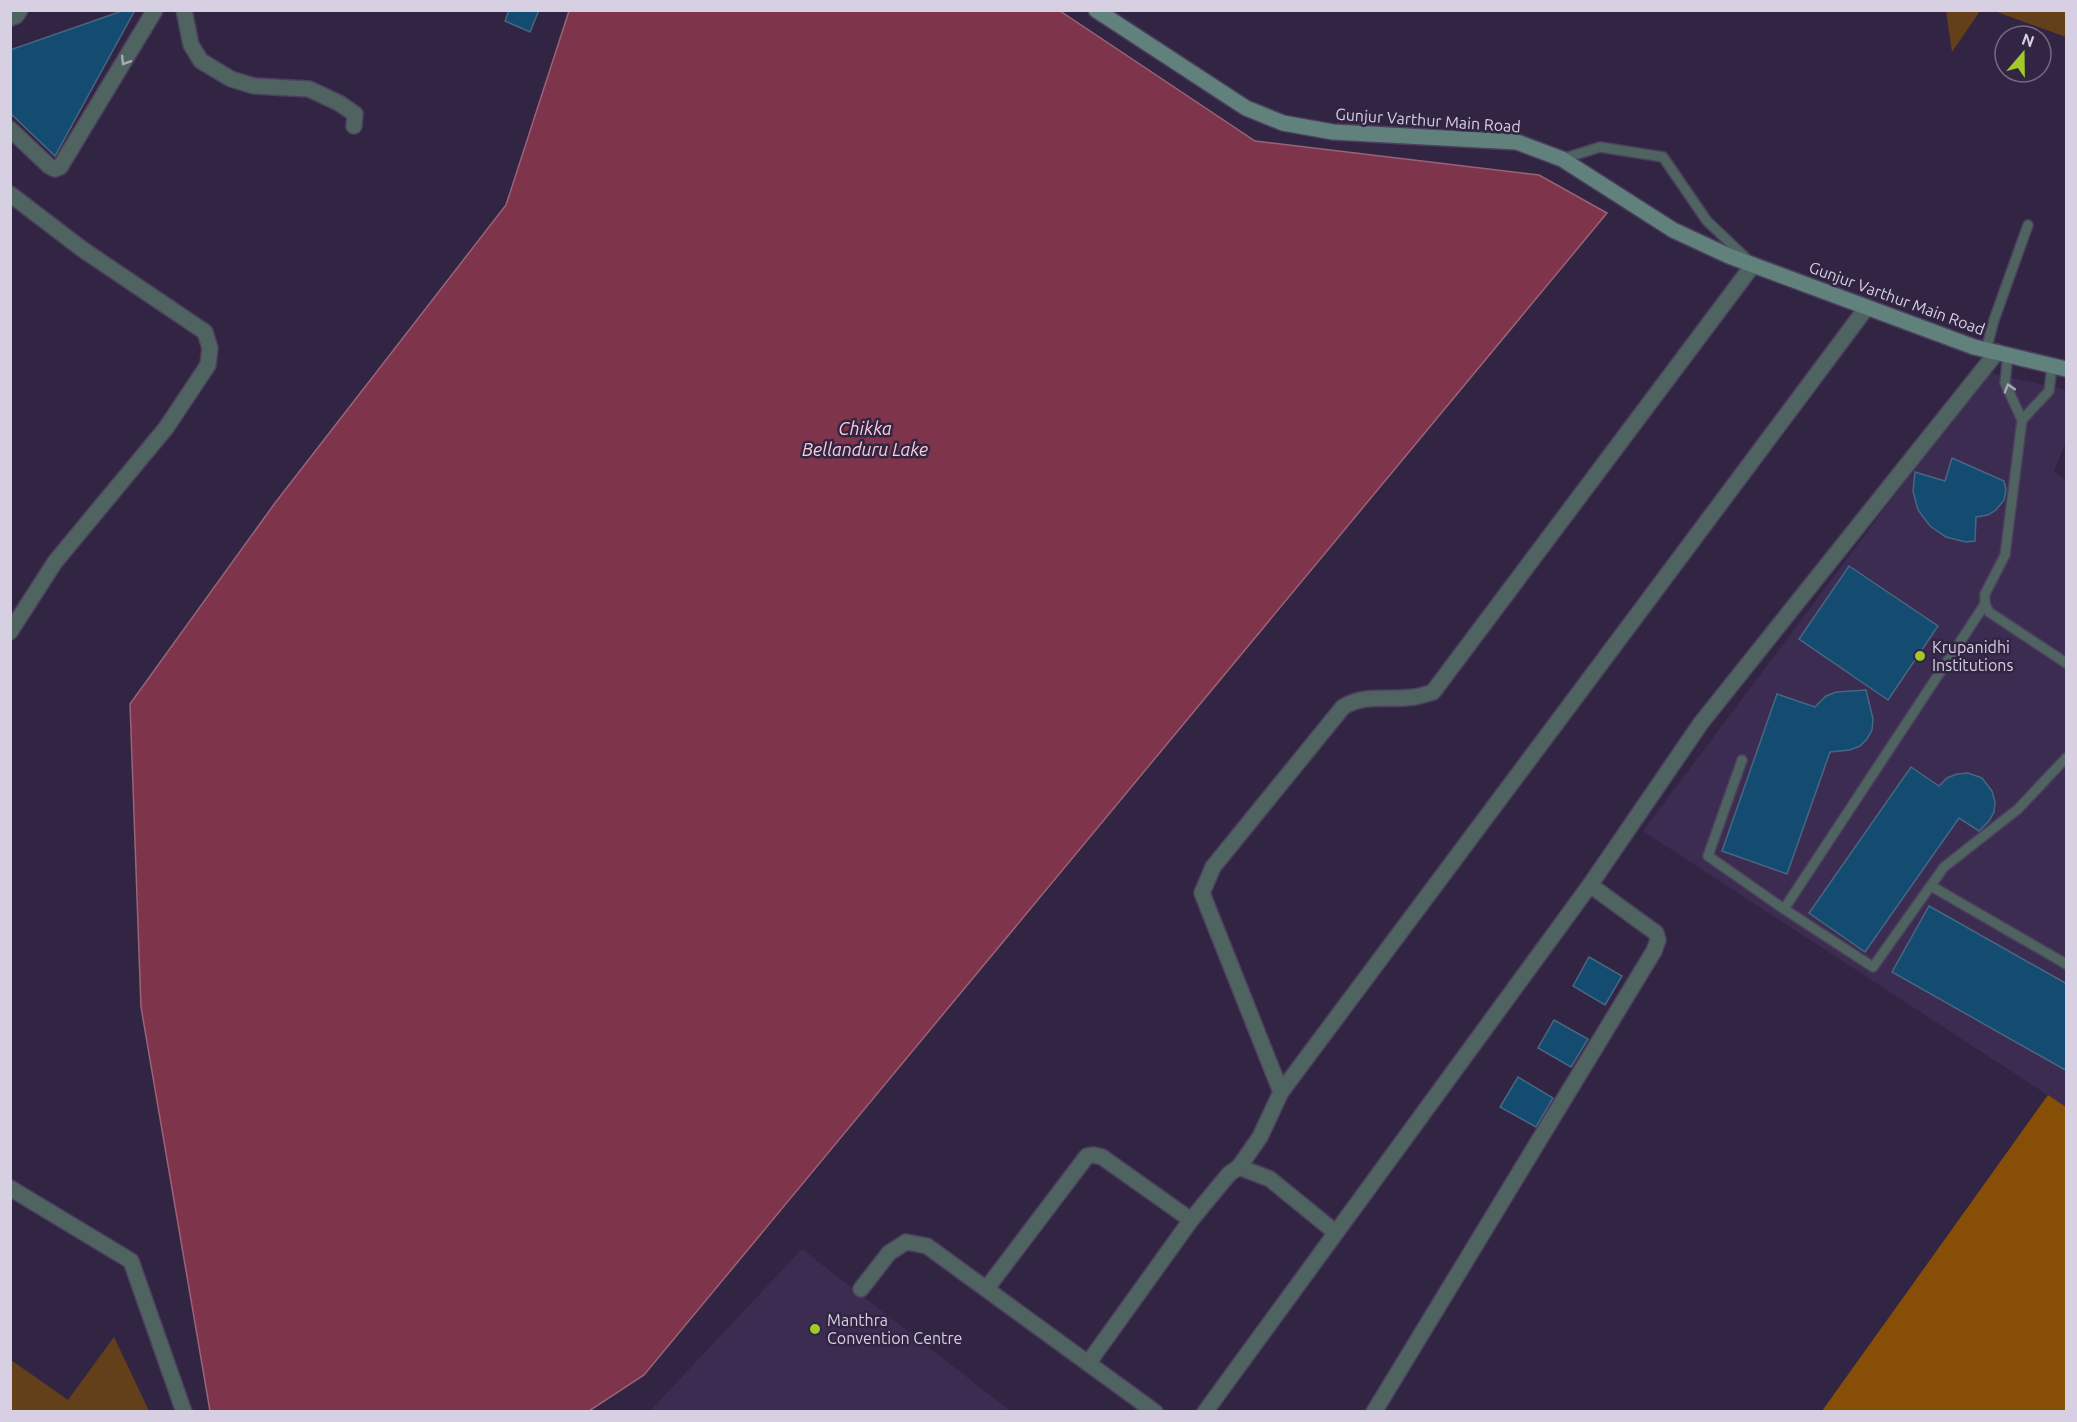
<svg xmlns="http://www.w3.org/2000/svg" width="2077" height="1422" font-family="Ubuntu,sans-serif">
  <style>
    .built { fill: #3c2c51 }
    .green { fill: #633f1a }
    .forest { fill: #864e07 }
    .water { fill: #7e344a; stroke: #996378; stroke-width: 1.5 }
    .building { fill: #144b71; stroke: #476780; stroke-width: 1.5 }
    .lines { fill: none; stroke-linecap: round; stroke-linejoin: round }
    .lane-casing { stroke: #4c405d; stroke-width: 12 }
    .street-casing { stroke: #4c405d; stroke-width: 18 }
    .secondary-casing { stroke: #4c405d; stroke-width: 18 }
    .lane { stroke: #4f6360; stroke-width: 9 }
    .street { stroke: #4f6360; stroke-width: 15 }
    .secondary { stroke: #61817c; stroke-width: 15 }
    .oneway { stroke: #a7aab5 }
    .poi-dot { fill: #a1c92a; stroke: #322543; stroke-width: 2 }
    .labels { text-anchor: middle; stroke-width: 5; stroke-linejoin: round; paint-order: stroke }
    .street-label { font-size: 16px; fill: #d7d0e3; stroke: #322543 }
    .poi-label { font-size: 16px; fill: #d7d0e3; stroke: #322543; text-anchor: start }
    .water-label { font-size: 18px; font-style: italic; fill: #fccdd8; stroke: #322543 }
  </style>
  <rect width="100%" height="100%" fill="#322543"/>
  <g class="built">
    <path d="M 1987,372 L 2066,390 L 2066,441 L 2054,471 L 2066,481 L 2066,1107 L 1643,831 Z"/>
    <path d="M 802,1249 L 1008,1409 L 1006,1412 L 649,1412 Z"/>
  </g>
  <g class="green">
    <path d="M 1946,11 L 1980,11 L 1952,52 Z"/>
    <path d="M 1994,11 L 2066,11 L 2066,37 Z"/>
    <path d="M 114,1337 L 149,1411 L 11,1411 L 11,1360 L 68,1400 Z"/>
  </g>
  <path class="forest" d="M 2048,1095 L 2066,1107 L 2066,1411 L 1822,1411 Z"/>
  <path class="water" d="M 569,11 L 1060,11 L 1255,141 L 1539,175 L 1607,213 L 644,1375 L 589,1411 L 210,1411 L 141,1007 L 130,704 L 275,503 L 506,205 Z"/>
  <g class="building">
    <path d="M 125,10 L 135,10 L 55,156 L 10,113 L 10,50 Z"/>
    <path d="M 509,10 L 539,10 L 530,32 L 505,21 Z"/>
    <path d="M 1952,458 L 2004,481 L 2006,490 L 2004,500 L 1996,510 L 1988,515 L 1976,517 L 1975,541 L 1966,542 L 1946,537 L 1930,526 L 1918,510 L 1913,491 L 1915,472 L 1945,481 Z"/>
    <path d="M 1849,566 L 1938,626 L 1888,700 L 1799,639 Z"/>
    <path d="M 1866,690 L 1873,719 L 1872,730 L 1867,739 L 1860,746 L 1850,750 L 1830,752 L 1787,874 L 1722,851 L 1777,694 L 1815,707 L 1826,696 L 1836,692 Z"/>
    <path d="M 1911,767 L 1939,786 L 1947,778 L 1957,774 L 1968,773 L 1982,778 L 1992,791 L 1995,802 L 1994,812 L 1989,821 L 1979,831 L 1959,818 L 1865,952 L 1809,913 Z"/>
    <path d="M 1929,906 L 2067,984 L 2067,1071 L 1892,972 Z"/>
    <path d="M 1589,957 L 1622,976 L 1605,1005 L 1573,986 Z"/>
    <path d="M 1554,1020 L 1588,1039 L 1571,1067 L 1538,1048 Z"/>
    <path d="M 1518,1077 L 1553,1098 L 1536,1127 L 1500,1107 Z"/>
  </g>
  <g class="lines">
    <g class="lane-casing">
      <g id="lane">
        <path d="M 1562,159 L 1600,147 L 1663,157 L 1707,221 L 1748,260"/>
        <path d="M 1986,350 L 1994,320 L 2028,225"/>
        <path d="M 2008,354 L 2005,383 L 2022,420 L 2005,555 L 1985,594 L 1985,604 L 1989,612 L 2066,663"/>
        <path d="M 2022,420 L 2049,391 L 2052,366"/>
        <path d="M 1985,604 L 1784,909 L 1873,967 L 1944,867 L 2018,809 L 2066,758"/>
        <path d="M 1742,760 L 1708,856 L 1784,909"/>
        <path d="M 1931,886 L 2066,964"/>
      </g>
    </g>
    <g class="street-casing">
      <g id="street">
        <path d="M 184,10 L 191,45 L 201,61 L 231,79 L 254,86 L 309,89 L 339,103 L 355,114 L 354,126"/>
        <path d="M 10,18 L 16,16 L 20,10"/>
        <path d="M 10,129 L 49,166 L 55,169 L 60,167 L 155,10"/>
        <path d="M 10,194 L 82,249 L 205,332 L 210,348 L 208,365 L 166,428 L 55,562 L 10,632"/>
        <path d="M 1281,1092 L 1202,893 L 1213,867 L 1343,707 C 1366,693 1389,701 1414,697 C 1420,696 1427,694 1433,692 L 1753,265"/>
        <path d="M 1239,1167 L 1270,1179 L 1335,1232"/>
        <path d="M 10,1188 L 131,1261 L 184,1412"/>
        <path d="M 987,1288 L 1087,1156 L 1094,1155 L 1102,1157 L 1191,1220"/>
        <path d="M 861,1289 L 889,1253 L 906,1242 L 927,1246 L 1155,1412"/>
        <path d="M 1089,1362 L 1191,1220 L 1229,1174 L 1239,1167 L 1260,1137 L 1281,1092 L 1867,307"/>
        <path d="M 1205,1412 L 1590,885 L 1701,723 L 1997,352"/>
        <path d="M 1374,1412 L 1654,951 L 1658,940 L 1656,933 L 1590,885"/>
      </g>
    </g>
    <g class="secondary-casing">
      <path id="secondary" d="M 1096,10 L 1246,108 L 1283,123 L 1333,132 L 1517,142 L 1562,159 L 1673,230 L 1729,256 L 1974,347 L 2066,369"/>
    </g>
    <use href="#lane" class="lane"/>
    <use href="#street" class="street"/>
    <use href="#secondary" class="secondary"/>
  </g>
  <defs><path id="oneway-chevron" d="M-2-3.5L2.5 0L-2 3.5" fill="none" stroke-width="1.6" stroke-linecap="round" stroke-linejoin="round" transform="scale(1.5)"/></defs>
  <g class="oneway">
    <use href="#oneway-chevron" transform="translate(125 61) rotate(122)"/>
    <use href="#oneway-chevron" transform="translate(2009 388) rotate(-107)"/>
  </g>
  <g class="poi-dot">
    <circle cx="1920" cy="656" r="6"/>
    <circle cx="815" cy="1329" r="6"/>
  </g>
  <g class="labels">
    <g class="street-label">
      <text transform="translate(1428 120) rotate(4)" y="6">Gunjur Varthur Main Road</text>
      <text transform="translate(1897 298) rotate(20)" y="6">Gunjur Varthur Main Road</text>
    </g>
    <g class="poi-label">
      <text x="1932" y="653">Krupanidhi<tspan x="1932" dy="18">Institutions</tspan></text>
      <text x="827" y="1326">Manthra<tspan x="827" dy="18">Convention Centre</tspan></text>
    </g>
    <g class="water-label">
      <text x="865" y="435">Chikka<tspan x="865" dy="21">Bellanduru Lake</tspan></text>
    </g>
  </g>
  <rect width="2077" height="1422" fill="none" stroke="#d7d0e3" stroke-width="24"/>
  <g transform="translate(2023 54) rotate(20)"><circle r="28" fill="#322543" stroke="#746983" stroke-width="1.5"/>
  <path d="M0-4.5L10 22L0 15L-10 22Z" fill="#a1c92a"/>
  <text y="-9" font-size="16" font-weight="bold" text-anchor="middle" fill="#d7d0e3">N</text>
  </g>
</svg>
